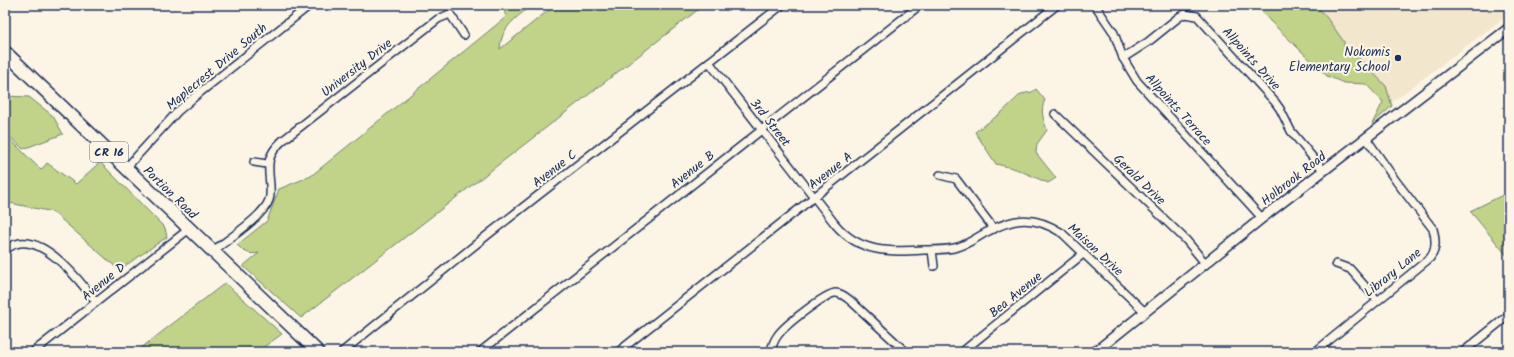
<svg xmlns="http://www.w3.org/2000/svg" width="1514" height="357" font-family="Kalam,sans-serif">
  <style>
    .built { fill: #f2e6cc }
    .green { fill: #c1d388; stroke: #6e8173 }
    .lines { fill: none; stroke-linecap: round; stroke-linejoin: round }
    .minor-casing { stroke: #1b2f5e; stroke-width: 10 }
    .tertiary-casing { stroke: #1b2f5e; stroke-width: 12 }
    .primary-casing { stroke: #1b2f5e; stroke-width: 15 }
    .minor { stroke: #fcf5e5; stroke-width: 7 }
    .tertiary { stroke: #fcf5e5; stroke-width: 9 }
    .primary { stroke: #fcf5e5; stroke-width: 12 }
    .poi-dot { fill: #1b2f5e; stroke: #fcf5e5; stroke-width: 1.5 }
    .labels { text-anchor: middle; stroke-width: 4; stroke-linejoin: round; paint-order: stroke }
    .shield { fill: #fcf5e5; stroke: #5e6a86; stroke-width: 1 }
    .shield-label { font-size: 12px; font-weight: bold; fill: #1b2f5e }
    .poi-label { font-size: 13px; fill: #1b2f5e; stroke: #fcf5e5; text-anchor: end }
    .street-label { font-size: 13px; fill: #1b2f5e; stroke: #fcf5e5 }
  </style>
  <rect width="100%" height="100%" fill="#fcf5e5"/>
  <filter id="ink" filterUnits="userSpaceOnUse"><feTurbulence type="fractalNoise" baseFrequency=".025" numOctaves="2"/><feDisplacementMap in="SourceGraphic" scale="8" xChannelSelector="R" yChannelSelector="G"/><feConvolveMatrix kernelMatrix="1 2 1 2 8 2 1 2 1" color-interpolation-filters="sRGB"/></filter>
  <g filter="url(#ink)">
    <path class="built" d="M 1289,5 L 1509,5 L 1509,14 L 1392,102 Z"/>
    <g class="green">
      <path d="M 500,5 L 532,5 C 516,18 501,27 500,49 L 555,5 L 704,5 L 301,318 L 243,266 L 259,253 C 249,255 244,252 237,245 L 267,221 L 279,189 L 311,176 L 506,17 L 504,10 Z"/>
      <path d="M 1256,5 L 1316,5 L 1327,18 L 1344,42 L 1344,46 L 1359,58 L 1386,86 L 1392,106 L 1372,124 L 1383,102 L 1366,84 L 1344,83 L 1327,76 L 1270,21 Z"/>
      <path d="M 1036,89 L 1045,100 C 1040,110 1043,119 1047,130 L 1037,144 L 1036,153 L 1056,178 L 1048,183 L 1016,169 L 996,164 L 975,132 L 1001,113 L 1021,94 L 1032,92 Z"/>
      <path d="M 5,96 L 29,97 L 53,116 L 63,134 L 23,149 L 5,132 Z"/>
      <path d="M 5,134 L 41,170 L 47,163 L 76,184 L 100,162 L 165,228 L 167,237 L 119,270 L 53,212 L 5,202 Z"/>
      <path d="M 1509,192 L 1509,258 L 1470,211 Z"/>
      <path d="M 225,283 L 282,334 L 261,349 L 263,352 L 136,352 Z"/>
    </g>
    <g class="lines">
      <g class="minor-casing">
        <g id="minor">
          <path d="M 1095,5 L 1114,33 L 1123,58 L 1137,81 L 1262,218"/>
          <path d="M 1123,58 L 1148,42 L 1179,17 L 1185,14 L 1197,16 L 1275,102 L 1280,109 L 1291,131 L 1323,170"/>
          <path d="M 709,62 L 835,224 C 860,254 890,252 925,250 C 935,250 948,250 958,247 C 968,244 976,238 985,233 C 1014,217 1034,215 1062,233 L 1145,312"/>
          <path d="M 1055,114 L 1186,240 L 1205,263"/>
          <path d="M 254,162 L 267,164"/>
          <path d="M 126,168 L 178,111 L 198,94 L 310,5"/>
          <path d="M 940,175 L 956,179 L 994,229"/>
          <path d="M 5,250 C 8,248 12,245 16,244 C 45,235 81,282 96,302"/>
          <path d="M 932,250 L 934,266"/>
          <path d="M 213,251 C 227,240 264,216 269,200 C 271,195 270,190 270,185 C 268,165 266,156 282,141 L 438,19 L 450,14 L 464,35"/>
          <path d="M 1336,264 L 1350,269 L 1377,300"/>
          <path d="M 33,352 L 189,229"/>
          <path d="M 342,352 L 490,233 L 782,5"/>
          <path d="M 480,352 L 920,5"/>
          <path d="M 618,352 L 1057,5"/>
          <path d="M 771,352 C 772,346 774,340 778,335 C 784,326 827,292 836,293 C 842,293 847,298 852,302 L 906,352"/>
          <path d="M 962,352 L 1083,254"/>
          <path d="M 1315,352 L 1430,258 C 1437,249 1436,239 1433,229 L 1396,181 L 1366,138"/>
          <path d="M 1463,352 L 1509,315"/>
        </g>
      </g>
      <g class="tertiary-casing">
        <path id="tertiary" d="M 1095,352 L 1262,218 L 1509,28"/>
      </g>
      <g class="primary-casing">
        <path id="primary" d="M 5,52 L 318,352"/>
      </g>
      <use href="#minor" class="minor"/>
      <use href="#tertiary" class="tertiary"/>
      <use href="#primary" class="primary"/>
    </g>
  </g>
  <circle class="poi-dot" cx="1398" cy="58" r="4"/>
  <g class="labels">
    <rect class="shield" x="90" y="142" width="38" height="20" rx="3"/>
    <g class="shield-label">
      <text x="109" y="156">CR 16</text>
    </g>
    <g class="poi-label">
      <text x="1390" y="56">Nokomis<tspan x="1390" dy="15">Elementary School</tspan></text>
    </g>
    <g class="street-label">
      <text transform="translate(1252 58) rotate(48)" y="5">Allpoints Drive</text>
      <text transform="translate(216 66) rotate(-40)" y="5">Maplecrest Drive South</text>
      <text transform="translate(356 67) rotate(-38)" y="5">University Drive</text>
      <text transform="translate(1179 109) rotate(48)" y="5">Allpoints Terrace</text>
      <text transform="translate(771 122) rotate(52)" y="5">3rd Street</text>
      <text transform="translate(554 168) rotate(-38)" y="5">Avenue C</text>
      <text transform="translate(692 169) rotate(-38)" y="5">Avenue B</text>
      <text transform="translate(830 170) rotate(-38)" y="5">Avenue A</text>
      <text transform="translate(1293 178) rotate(-38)" y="5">Holbrook Road</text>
      <text transform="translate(1140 179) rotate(44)" y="5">Gerald Drive</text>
      <text transform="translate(171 192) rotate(44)" y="5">Portion Road</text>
      <text transform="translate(1096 249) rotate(43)" y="5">Maison Drive</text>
      <text transform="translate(1392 272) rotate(-39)" y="5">Library Lane</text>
      <text transform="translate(103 281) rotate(-39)" y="5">Avenue D</text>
      <text transform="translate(1015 294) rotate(-39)" y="5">Bea Avenue</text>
    </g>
  </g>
  <rect width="1514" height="357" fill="none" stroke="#fcf5e5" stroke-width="20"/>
  <rect x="10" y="10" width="1494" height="337" fill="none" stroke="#1b2f5e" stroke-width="1.5" filter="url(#ink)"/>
</svg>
